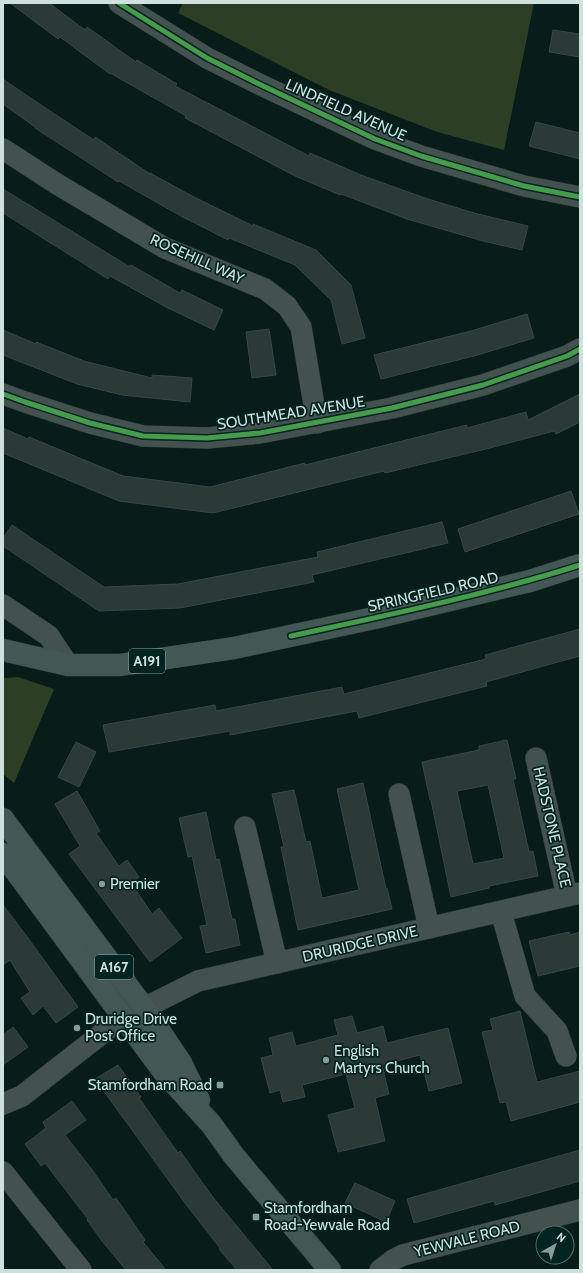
<svg xmlns="http://www.w3.org/2000/svg" width="583" height="1273" font-family="Cabin,sans-serif">
  <style>
    .green { fill: #2c3e24 }
    .building { fill: #2b3a36; stroke: #384742; fill-rule: evenodd }
    .lines { fill: none; stroke-linecap: round; stroke-linejoin: round }
    .minor-casing { stroke: #2a3634; stroke-width: 22 }
    .major-casing { stroke: #2a3634; stroke-width: 23 }
    .minor { stroke: #44524f; stroke-width: 21 }
    .major { stroke: #435755; stroke-width: 22 }
    .cycleway-casing { stroke: #00241f; stroke-width: 8 }
    .cycleway { stroke: #469c4c; stroke-width: 5 }
    .poi-dot { fill: #899c98; stroke: #00241f; stroke-width: 1.5 }
    .labels { text-anchor: middle; stroke-width: 3.5; stroke-linejoin: round; paint-order: stroke }
    .shield { fill: #00241f; stroke: #90a8a4; stroke-width: 1 }
    .shield-label { font-size: 14px; font-weight: bold; fill: #cee1dd }
    .street-label { font-size: 15px; fill: #cee1dd; stroke: #00241f }
    .poi-label { font-size: 15px; fill: #cee1dd; stroke: #00241f; text-anchor: start }
  </style>
  <rect width="100%" height="100%" fill="#081c19"/>
  <g class="green">
    <path d="M 183,3 L 534,3 L 504,150 L 437,132 L 329,90 L 178,13 Z"/>
    <path d="M 18,677 L 54,689 L 14,783 L 3,774 L 3,678 Z"/>
  </g>
  <g class="building">
    <path d="M 10,3 L 49,3 L 85,30 L 87,27 L 136,62 L 137,60 L 177,84 L 175,86 L 309,156 L 310,153 L 361,175 L 425,198 L 474,213 L 528,226 L 522,250 L 483,241 L 407,219 L 341,194 L 340,195 L 295,176 L 185,118 L 186,116 L 110,73 L 110,74 L 60,37 L 58,39 Z"/>
    <path d="M 553,30 L 580,34 L 580,57 L 549,52 Z"/>
    <path d="M 3,79 L 35,101 L 94,140 L 95,137 L 150,174 L 150,173 L 192,196 L 253,226 L 253,224 L 316,250 L 351,285 L 365,338 L 342,344 L 331,300 L 295,265 L 229,238 L 228,240 L 179,215 L 119,181 L 118,182 L 35,128 L 35,127 L 3,104 Z"/>
    <path d="M 536,122 L 580,133 L 580,159 L 529,146 Z"/>
    <path d="M 3,189 L 130,267 L 131,265 L 180,293 L 182,290 L 223,310 L 214,330 L 166,307 L 110,276 L 108,279 L 3,213 Z"/>
    <path d="M 527,314 L 534,338 L 474,356 L 381,379 L 374,355 L 471,331 Z"/>
    <path d="M 269,329 L 276,375 L 252,378 L 246,332 Z"/>
    <path d="M 3,330 L 36,344 L 36,342 L 84,361 L 152,378 L 152,375 L 192,378 L 190,402 L 122,395 L 77,384 L 3,355 Z"/>
    <path d="M 580,394 L 580,422 L 556,434 L 554,431 L 490,448 L 385,473 L 384,471 L 213,513 L 119,501 L 3,453 L 3,428 L 28,439 L 29,437 L 123,476 L 210,487 L 305,463 L 305,465 L 467,425 L 467,428 L 526,412 L 528,420 Z"/>
    <path d="M 571,491 L 579,514 L 465,552 L 458,529 Z"/>
    <path d="M 442,522 L 448,543 L 312,575 L 314,582 L 180,608 L 99,611 L 3,546 L 3,538 L 12,525 L 104,587 L 178,584 L 318,557 L 317,552 Z"/>
    <path d="M 580,629 L 580,656 L 486,682 L 487,686 L 359,718 L 357,711 L 230,735 L 230,731 L 109,752 L 103,725 L 215,705 L 216,711 L 342,687 L 344,694 L 486,659 L 485,655 Z"/>
    <path d="M 507,740 L 516,779 L 513,779 L 529,852 L 533,851 L 538,876 L 489,886 L 489,888 L 451,897 L 431,800 L 430,800 L 422,762 L 479,750 L 479,746 ZM 488,785 L 504,858 L 473,864 L 457,791 Z"/>
    <path d="M 76,742 L 96,752 L 79,787 L 58,777 Z"/>
    <path d="M 363,783 L 386,889 L 387,888 L 392,909 L 298,930 L 281,847 L 284,847 L 272,794 L 294,790 L 306,842 L 310,841 L 322,898 L 359,890 L 337,789 Z"/>
    <path d="M 77,791 L 100,831 L 96,833 L 119,866 L 127,860 L 139,877 L 131,883 L 152,914 L 159,908 L 182,938 L 150,962 L 69,854 L 80,846 L 55,804 Z"/>
    <path d="M 206,812 L 216,860 L 219,859 L 232,919 L 235,919 L 240,945 L 206,953 L 200,926 L 207,925 L 192,856 L 188,857 L 179,818 Z"/>
    <path d="M 3,905 L 28,938 L 78,1007 L 56,1023 L 43,1006 L 33,1015 L 21,998 L 30,992 L 10,960 L 3,965 Z"/>
    <path d="M 569,932 L 570,935 L 580,932 L 580,966 L 538,976 L 529,941 Z"/>
    <path d="M 520,1011 L 537,1082 L 580,1071 L 580,1102 L 511,1121 L 506,1102 L 500,1103 L 482,1032 L 493,1030 L 490,1019 Z"/>
    <path d="M 352,1016 L 357,1033 L 383,1026 L 387,1043 L 448,1028 L 462,1083 L 429,1091 L 420,1055 L 382,1065 L 389,1094 L 375,1098 L 385,1141 L 338,1152 L 328,1115 L 355,1108 L 346,1074 L 302,1085 L 305,1097 L 283,1102 L 280,1090 L 270,1093 L 261,1058 L 273,1055 L 269,1038 L 292,1032 L 296,1046 L 338,1035 L 334,1020 Z"/>
    <path d="M 13,1027 L 28,1047 L 3,1065 L 3,1035 Z"/>
    <path d="M 118,1065 L 141,1097 L 139,1098 L 178,1153 L 180,1151 L 212,1196 L 273,1270 L 237,1270 L 219,1249 L 220,1248 L 185,1203 L 95,1079 Z"/>
    <path d="M 72,1101 L 86,1120 L 65,1135 L 93,1171 L 113,1200 L 116,1198 L 145,1240 L 143,1242 L 166,1270 L 126,1270 L 102,1241 L 87,1220 L 88,1219 L 45,1163 L 41,1166 L 25,1144 L 46,1128 L 43,1122 Z"/>
    <path d="M 580,1150 L 580,1181 L 495,1205 L 494,1201 L 414,1223 L 407,1199 Z"/>
    <path d="M 355,1183 L 395,1201 L 386,1222 L 345,1203 Z"/>
  </g>
  <g class="lines">
    <g class="minor-casing">
      <g id="minor">
        <path d="M 119,3 L 207,58 L 259,84 L 375,139 L 421,156 L 524,186 L 580,197"/>
        <path d="M 3,149 L 57,184 L 165,248 L 265,289 L 287,306 L 301,327 L 317,423"/>
        <path d="M 3,394 L 25,402 L 90,423 L 143,436 L 207,438 L 260,433 L 392,408 L 483,385 L 567,356 L 580,349"/>
        <path d="M 3,605 L 49,636 L 68,665"/>
        <path d="M 536,758 L 567,896"/>
        <path d="M 399,794 L 429,928"/>
        <path d="M 245,827 L 277,963"/>
        <path d="M 501,912 L 525,996 L 557,1031 L 566,1056"/>
        <path d="M 144,1008 L 198,981 L 580,893"/>
        <path d="M 3,1104 L 22,1096 L 123,1017"/>
        <path d="M 3,1172 L 81,1270"/>
        <path d="M 380,1270 L 393,1260 L 403,1255 L 580,1210"/>
      </g>
    </g>
    <g class="major-casing">
      <g id="major">
        <path d="M 3,650 L 68,665 L 120,665 L 234,648 L 379,617 L 530,581 L 580,565"/>
        <path d="M 3,819 L 144,1008 L 181,1063 L 199,1100"/>
        <path d="M 3,854 L 163,1071 L 211,1124 L 234,1156 L 330,1270"/>
      </g>
    </g>
    <use href="#minor" class="minor"/>
    <use href="#major" class="major"/>
    <g class="cycleway-casing">
      <g id="cycleway">
        <path d="M 119,3 L 207,58 L 259,84 L 375,139 L 421,156 L 524,186 L 580,197"/>
        <path d="M 3,394 L 25,402 L 90,423 L 143,436 L 207,438 L 260,433 L 392,408 L 483,385 L 567,356 L 580,349"/>
        <path d="M 291,636 C 388,615 485,595 580,565"/>
      </g>
    </g>
    <use href="#cycleway" class="cycleway"/>
  </g>
  <g class="poi-dot">
    <circle cx="102" cy="884" r="4"/>
    <circle cx="77" cy="1028" r="4"/>
    <circle cx="326" cy="1060" r="4"/>
    <rect x="216" y="1081" width="8" height="8" rx="2"/>
    <rect x="252" y="1213" width="8" height="8" rx="2"/>
  </g>
  <g class="labels">
    <g class="shield">
      <rect x="129" y="649" width="36" height="24" rx="3"/>
      <rect x="95" y="955" width="38" height="24" rx="3"/>
    </g>
    <g class="shield-label">
      <text x="147" y="666">A191</text>
      <text x="114" y="972">A167</text>
    </g>
    <g class="street-label">
      <text transform="translate(346 110) rotate(24)" y="5">LINDFIELD AVENUE</text>
      <text transform="translate(197 259) rotate(24)" y="5">ROSEHILL WAY</text>
      <text transform="translate(291 413) rotate(-9)" y="5">SOUTHMEAD AVENUE</text>
      <text transform="translate(433 592) rotate(-13)" y="5">SPRINGFIELD ROAD</text>
      <text transform="translate(552 827) rotate(77)" y="5">HADSTONE PLACE</text>
      <text transform="translate(360 944) rotate(-13)" y="5">DRURIDGE DRIVE</text>
      <text transform="translate(467 1239) rotate(-14)" y="5">YEWVALE ROAD</text>
    </g>
    <g class="poi-label">
      <text x="110" y="889">Premier</text>
      <text x="85" y="1024">Druridge Drive<tspan x="85" dy="17">Post Office</tspan></text>
      <text x="334" y="1056">English<tspan x="334" dy="17">Martyrs Church</tspan></text>
      <text x="212" y="1090" text-anchor="end">Stamfordham Road</text>
      <text x="264" y="1213">Stamfordham<tspan x="264" dy="17">Road-Yewvale Road</tspan></text>
    </g>
  </g>
  <rect width="583" height="1273" fill="none" stroke="#cee1dd" stroke-width="8"/>
  <g transform="translate(555 1245) rotate(39)"><circle r="19" fill="#00241f" stroke="#52706b"/>
  <path d="M0-3L7 15L0 10L-7 15Z" fill="#899c98"/>
  <text y="-6" font-size="11" font-weight="bold" text-anchor="middle" fill="#cee1dd">N</text>
  </g>
</svg>
